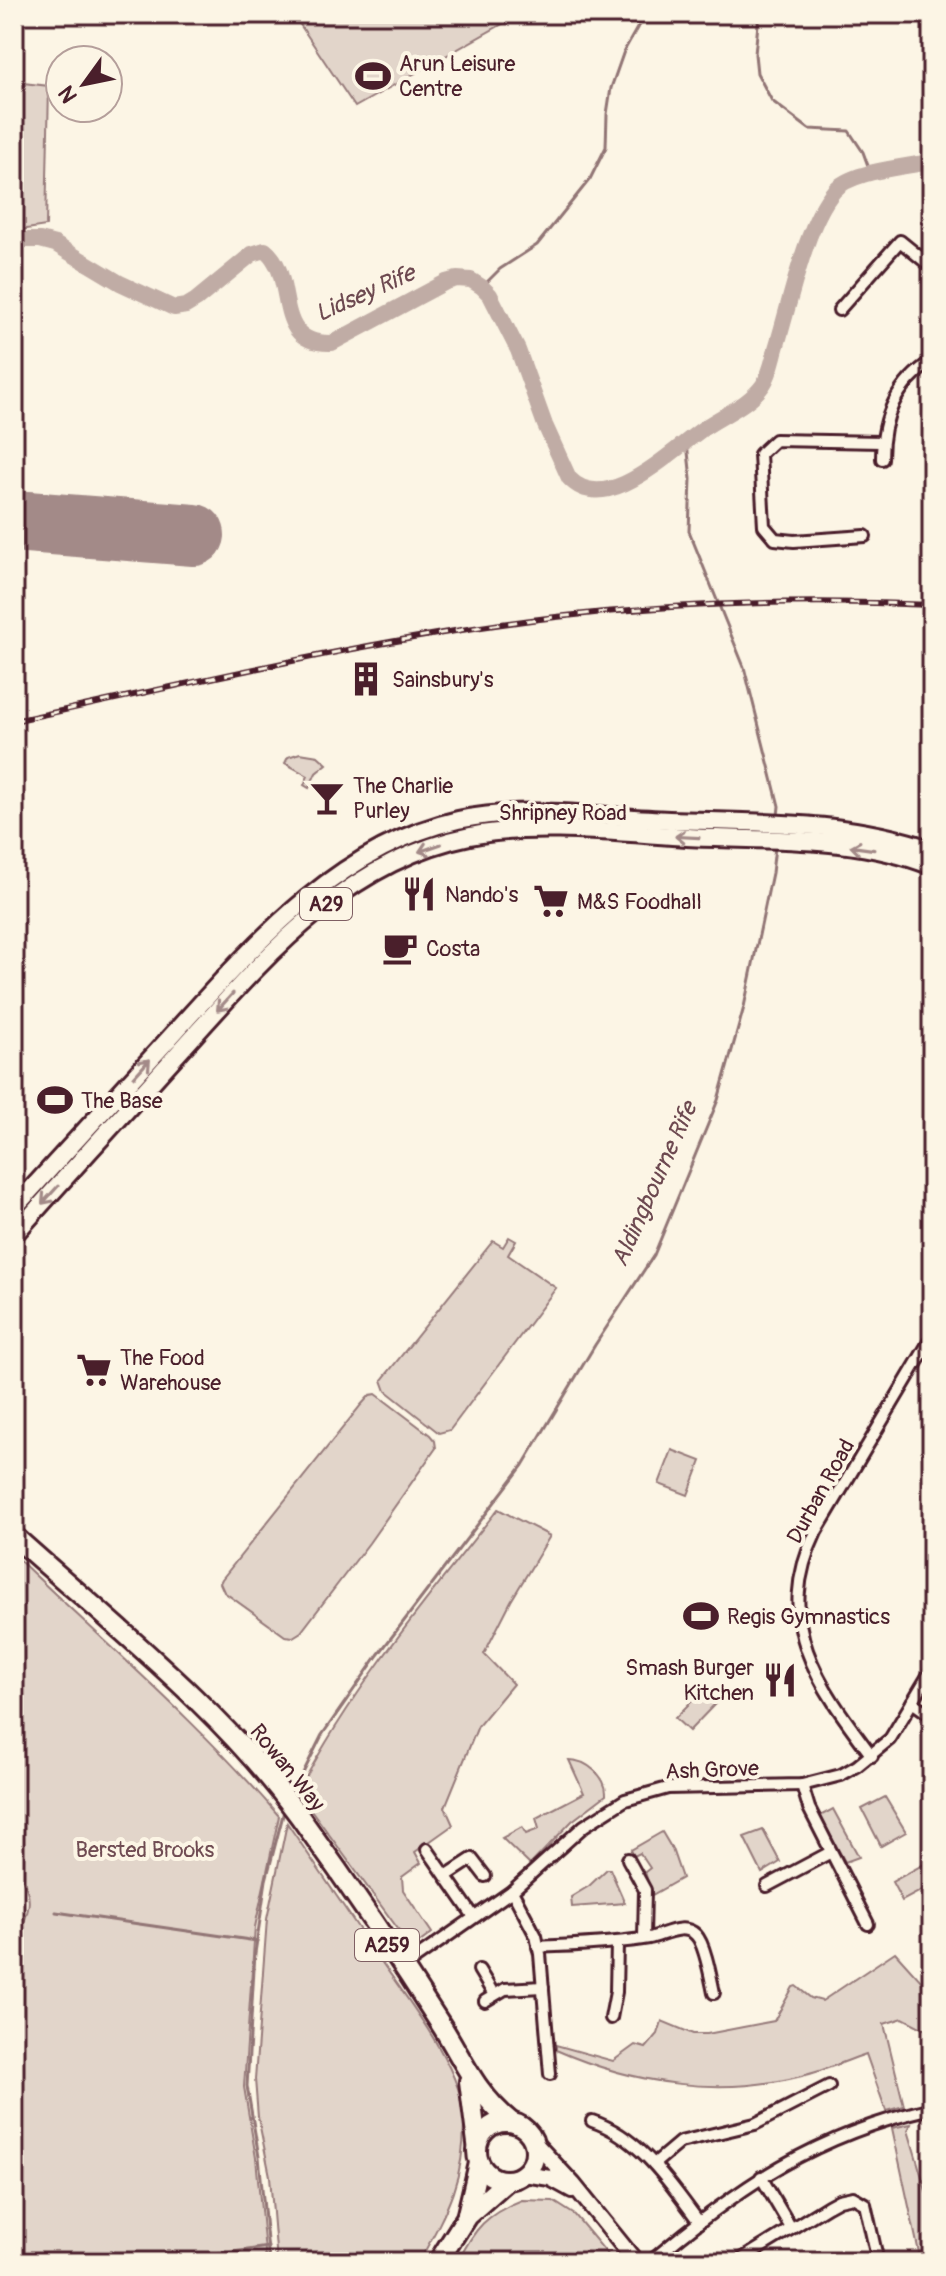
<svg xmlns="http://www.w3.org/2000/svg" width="946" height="2276" font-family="Pangolin,sans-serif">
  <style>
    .green { fill: #e2d5ca; stroke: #967a7a; stroke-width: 2 }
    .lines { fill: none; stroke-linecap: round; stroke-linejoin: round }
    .stream { stroke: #917474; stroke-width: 3 }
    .river { stroke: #c0aca5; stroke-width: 16 }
    .runway { stroke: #a38a88; stroke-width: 62 }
    .minor-casing { stroke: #4a1f2b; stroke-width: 16 }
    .tertiary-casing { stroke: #4a1f2b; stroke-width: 20 }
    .primary-casing { stroke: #4a1f2b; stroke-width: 22 }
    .trunk-casing { stroke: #4a1f2b; stroke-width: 24 }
    .minor { stroke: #fcf5e5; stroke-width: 10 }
    .tertiary { stroke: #fcf5e5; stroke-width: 14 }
    .primary { stroke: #fcf5e5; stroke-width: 16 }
    .trunk { stroke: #fcf5e5; stroke-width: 18 }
    .rail-casing { stroke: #4a1f2b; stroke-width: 6 }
    .rail { stroke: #fcf5e5; stroke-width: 3; stroke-dasharray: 9; stroke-linecap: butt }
    .oneway { stroke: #a38a88 }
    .labels { text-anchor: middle; stroke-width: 8; stroke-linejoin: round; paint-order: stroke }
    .shield { fill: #fcf5e5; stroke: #7f5f63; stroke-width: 2 }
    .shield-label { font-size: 20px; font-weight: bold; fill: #4a1f2b }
    .poi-label { font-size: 22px; fill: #4a1f2b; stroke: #fcf5e5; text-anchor: start }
    .street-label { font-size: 22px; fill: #4a1f2b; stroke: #fcf5e5 }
    .park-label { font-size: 22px; fill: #704c53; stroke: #fcf5e5 }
    .water-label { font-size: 24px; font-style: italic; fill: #6d4950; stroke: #fcf5e5 }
  </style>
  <rect width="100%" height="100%" fill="#fcf5e5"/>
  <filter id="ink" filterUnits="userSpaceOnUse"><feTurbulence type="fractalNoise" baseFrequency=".0125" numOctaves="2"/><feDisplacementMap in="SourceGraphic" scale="16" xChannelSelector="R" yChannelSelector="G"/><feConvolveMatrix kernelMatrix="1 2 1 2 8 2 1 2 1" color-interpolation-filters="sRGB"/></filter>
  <g filter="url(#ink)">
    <g class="green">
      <path d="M 293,14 L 520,14 L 355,107 Z"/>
      <path d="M 14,82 L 49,86 L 46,226 L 14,231 Z"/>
      <path d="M 300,753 L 318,756 L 327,764 L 316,773 L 309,788 L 304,785 L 308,776 L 285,763 L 288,757 Z"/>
      <path d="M 509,1237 L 516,1241 L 508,1255 L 556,1288 L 450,1430 L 439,1433 L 386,1391 L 382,1380 L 493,1241 L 503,1247 Z"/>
      <path d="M 376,1394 L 430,1435 L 435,1441 L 436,1448 L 369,1543 L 301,1632 L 293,1637 L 285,1636 L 224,1592 L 220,1583 L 222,1579 L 361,1405 L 370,1395 Z"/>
      <path d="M 672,1450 L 701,1461 L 688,1495 L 659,1484 Z"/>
      <path d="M 498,1509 L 550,1536 L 511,1601 L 484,1654 L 513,1684 L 478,1726 L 445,1807 L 453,1825 L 415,1852 L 421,1863 L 402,1877 L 403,1890 L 432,1933 L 412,1948 L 298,1792 C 352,1689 426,1600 498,1509 Z"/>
      <path d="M 14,1555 C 103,1641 198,1722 279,1816 L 255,1927 L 244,2087 L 256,2158 L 266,2262 L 14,2262 L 14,1944 C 29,1911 38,1898 14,1867 Z"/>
      <path d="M 702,1691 L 715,1704 L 689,1731 L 675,1718 Z"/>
      <path d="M 569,1760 C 587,1760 607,1777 606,1795 L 572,1821 L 530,1865 L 502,1838 L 522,1827 L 526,1834 L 539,1829 L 536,1818 L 584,1793 Z"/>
      <path d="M 885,1797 L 906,1832 L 881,1846 L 862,1809 Z"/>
      <path d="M 833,1809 L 859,1857 L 845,1862 L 820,1816 Z"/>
      <path d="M 287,1823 C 317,1867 347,1911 376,1954 C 404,1995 464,2070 464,2119 C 465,2179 447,2211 419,2262 L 277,2262 L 270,2176 L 258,2117 L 255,2079 L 267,1919 Z"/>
      <path d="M 763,1830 L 780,1862 L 762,1873 L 744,1837 Z"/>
      <path d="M 662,1832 L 672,1849 L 682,1878 L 652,1895 L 645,1872 L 650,1868 L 640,1853 L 634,1856 L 631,1850 Z"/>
      <path d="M 928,1862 L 932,1870 L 932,1885 L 902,1901 L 892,1882 Z"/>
      <path d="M 607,1869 L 610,1869 L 625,1903 L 572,1907 L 571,1897 L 589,1886 Z"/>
      <path d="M 895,1952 L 921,1981 L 932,1986 L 932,2033 L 903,2018 L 884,2024 L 904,2106 L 886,2111 L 866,2054 C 845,2061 824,2071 802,2076 C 719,2097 633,2084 556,2050 L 556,2045 L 613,2061 L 635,2045 L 646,2048 L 658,2034 L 662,2021 L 693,2034 L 707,2034 L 774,2021 L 793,1987 L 796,1986 L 811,1998 L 822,2001 Z"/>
      <path d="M 911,2124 L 908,2130 L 932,2211 L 932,2262 L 921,2262 L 892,2128 Z"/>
      <path d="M 522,2200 L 553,2201 L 575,2215 L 614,2262 L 458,2262 C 474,2228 487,2214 522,2200 Z"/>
    </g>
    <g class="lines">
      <g class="stream">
        <path d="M 759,14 L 755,54 L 757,73 L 772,101 L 809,129 L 849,131 L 863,152 L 871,174"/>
        <path d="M 482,287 L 500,269 L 537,245 L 590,179 L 606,147 L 607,114 L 611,88 L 624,51 L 645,14"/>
        <path d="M 687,443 L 691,479 L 689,531 L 744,667 L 779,806 L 778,816"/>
        <path d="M 291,1797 L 322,1735 L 378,1655 L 523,1465 L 595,1345 L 654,1255 L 718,1100 L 744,1007 L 772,873 L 775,847"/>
        <path d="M 56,1912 L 257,1941"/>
        <path d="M 162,2262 L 268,2247"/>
        <path d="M 269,2262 L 259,2157 L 247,2086 L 255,1953 L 266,1880 L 284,1811"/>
      </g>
      <path class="river" d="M 14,240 L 40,240 L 55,244 L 120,283 L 174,308 L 186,306 L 196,300 L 252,254 L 265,250 C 299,277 269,345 332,343 L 446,282 L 457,279 L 471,280 L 482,287 L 490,295 L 518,350 L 545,425 L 569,478 C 606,518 672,450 704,428 C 723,415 750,404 763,385 C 771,373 773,358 777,345 C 790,303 806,223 834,191 C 851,170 906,168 932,161"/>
      <path class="runway" d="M 14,521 L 194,535"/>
      <g class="minor-casing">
        <g id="minor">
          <path d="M 839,310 L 900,241 L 932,267"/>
          <path d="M 882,459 C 882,417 896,384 932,361"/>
          <path d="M 865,536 L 794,541 L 775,539 L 764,526 L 760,454 L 775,440 L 882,442"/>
          <path d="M 912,1702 L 932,1716"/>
          <path d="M 872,1756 C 818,1684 772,1623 816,1532 L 932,1337"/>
          <path d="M 802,1785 L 809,1808 L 868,1924"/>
          <path d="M 427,1849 L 474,1917"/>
          <path d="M 628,1859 L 645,1890 L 644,1938"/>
          <path d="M 446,1876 L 472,1859 L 485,1876"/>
          <path d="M 767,1886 L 831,1852"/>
          <path d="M 512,1891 L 536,1936 L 540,1954 L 550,2074"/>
          <path d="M 538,1947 C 576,1945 613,1944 649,1938 C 664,1935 683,1922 696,1935 C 705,1944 711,1979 714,1993"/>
          <path d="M 402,1968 L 512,1891 L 584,1826 L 625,1800 L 668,1788 L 802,1785 L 841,1775 L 857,1766 L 890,1739 L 932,1669"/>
          <path d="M 479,1970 L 494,1995"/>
          <path d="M 485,2001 L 505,1989 L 543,1987"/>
          <path d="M 611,2018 L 616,1992 L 617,1943"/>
          <path d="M 592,2121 C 640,2137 670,2183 699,2222"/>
          <path d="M 654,2164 L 680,2142 L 755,2124 L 829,2086"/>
          <path d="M 761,2177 L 791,2228"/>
          <path d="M 650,2262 C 741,2185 815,2135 932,2108"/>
          <path d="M 737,2262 L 828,2206 L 839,2200 L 853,2197 L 865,2204 L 878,2262"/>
        </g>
      </g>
      <g class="tertiary-casing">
        <g id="tertiary">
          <path d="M 534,2142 L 573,2184 L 636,2262"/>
          <path d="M 524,2174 L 550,2178 L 572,2190"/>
        </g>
      </g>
      <g class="primary-casing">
        <g id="primary">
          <path d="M 14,1208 C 64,1153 115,1098 165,1043 C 247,953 333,848 458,820 C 527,805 600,817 669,820 C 757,823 848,820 932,850"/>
          <path d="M 14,1235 C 66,1176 120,1118 172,1060 C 257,967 340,862 470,836 C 535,823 621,833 687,837 C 768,841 856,835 932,866"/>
        </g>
      </g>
      <g class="trunk-casing">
        <g id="trunk">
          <path d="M 14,1536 C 113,1625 221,1709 300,1817 C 349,1885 398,1957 443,2028 C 465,2064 477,2094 510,2121"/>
          <path d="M 469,2081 L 477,2143"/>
          <circle cx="506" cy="2151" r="29"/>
          <path d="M 467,2214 L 479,2163"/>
          <path d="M 438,2262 L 467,2216 L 508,2180"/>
        </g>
      </g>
      <use href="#minor" class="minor"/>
      <use href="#tertiary" class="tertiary"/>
      <use href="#primary" class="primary"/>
      <use href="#trunk" class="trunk"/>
      <g class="rail-casing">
        <path id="rail" d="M 14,721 C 194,683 374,638 556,617 C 681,603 806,599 932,605"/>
      </g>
      <use href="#rail" class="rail"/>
    </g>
    <defs><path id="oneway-shaft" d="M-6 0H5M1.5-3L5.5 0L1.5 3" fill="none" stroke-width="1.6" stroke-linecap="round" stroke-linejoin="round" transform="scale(2)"/></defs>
    <g class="oneway">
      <use href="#oneway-shaft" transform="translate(687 837) rotate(-177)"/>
      <use href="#oneway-shaft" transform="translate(430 848) rotate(161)"/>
      <use href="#oneway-shaft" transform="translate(862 848) rotate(-172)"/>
      <use href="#oneway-shaft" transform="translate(225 1002) rotate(132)"/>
      <use href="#oneway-shaft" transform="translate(142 1068) rotate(-48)"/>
      <use href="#oneway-shaft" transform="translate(50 1195) rotate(132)"/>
    </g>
  </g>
  <defs>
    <g id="stadium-bare" transform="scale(2.76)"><path d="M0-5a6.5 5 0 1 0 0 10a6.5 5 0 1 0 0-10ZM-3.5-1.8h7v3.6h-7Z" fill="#4a1f2b" stroke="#fcf5e5" stroke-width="2.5" paint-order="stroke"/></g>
    <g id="building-bare" transform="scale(2.76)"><path d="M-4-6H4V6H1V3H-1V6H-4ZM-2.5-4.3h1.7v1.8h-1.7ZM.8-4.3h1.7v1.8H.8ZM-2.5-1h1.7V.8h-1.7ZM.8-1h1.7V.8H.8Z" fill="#4a1f2b" stroke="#fcf5e5" stroke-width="2.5" paint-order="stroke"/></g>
    <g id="bar-bare" transform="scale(2.76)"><path d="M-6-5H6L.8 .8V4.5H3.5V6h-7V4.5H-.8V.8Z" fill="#4a1f2b" stroke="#fcf5e5" stroke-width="2.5" paint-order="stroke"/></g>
    <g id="restaurant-bare" transform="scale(2.76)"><path d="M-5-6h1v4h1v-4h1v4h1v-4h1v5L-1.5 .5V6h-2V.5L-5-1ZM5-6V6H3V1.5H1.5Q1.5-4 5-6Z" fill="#4a1f2b" stroke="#fcf5e5" stroke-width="2.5" paint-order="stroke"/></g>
    <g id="supermarket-bare" transform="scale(2.76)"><path d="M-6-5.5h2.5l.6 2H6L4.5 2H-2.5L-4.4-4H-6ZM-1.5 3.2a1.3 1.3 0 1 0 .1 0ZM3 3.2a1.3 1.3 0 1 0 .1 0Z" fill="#4a1f2b" stroke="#fcf5e5" stroke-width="2.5" paint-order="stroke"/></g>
    <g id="cafe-bare" transform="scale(2.76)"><path d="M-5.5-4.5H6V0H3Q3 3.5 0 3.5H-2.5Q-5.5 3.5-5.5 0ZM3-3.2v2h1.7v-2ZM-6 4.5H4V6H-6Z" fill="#4a1f2b" stroke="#fcf5e5" stroke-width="2.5" paint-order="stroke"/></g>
  </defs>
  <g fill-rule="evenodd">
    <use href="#stadium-bare" x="373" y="76"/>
    <use href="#building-bare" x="366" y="679"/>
    <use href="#bar-bare" x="327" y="798"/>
    <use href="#restaurant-bare" x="419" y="894"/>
    <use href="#supermarket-bare" x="551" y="901"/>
    <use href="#cafe-bare" x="400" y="948"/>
    <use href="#stadium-bare" x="55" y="1100"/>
    <use href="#supermarket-bare" x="94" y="1370"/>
    <use href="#stadium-bare" x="701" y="1616"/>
    <use href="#restaurant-bare" x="780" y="1680"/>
  </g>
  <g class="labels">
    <g class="shield">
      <rect x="300" y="888" width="52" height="32" rx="6"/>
      <rect x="355" y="1929" width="64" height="32" rx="6"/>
    </g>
    <g class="shield-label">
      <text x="326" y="911">A29</text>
      <text x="387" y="1952">A259</text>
    </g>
    <g class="poi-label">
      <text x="399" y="71">Arun Leisure<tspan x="399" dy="25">Centre</tspan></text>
      <text x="392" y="687">Sainsbury's</text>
      <text x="353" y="793">The Charlie<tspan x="353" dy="25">Purley</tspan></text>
      <text x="445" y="902">Nando's</text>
      <text x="577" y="909">M&amp;S Foodhall</text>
      <text x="426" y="956">Costa</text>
      <text x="81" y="1108">The Base</text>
      <text x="120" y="1365">The Food<tspan x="120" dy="25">Warehouse</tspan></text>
      <text x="727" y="1624">Regis Gymnastics</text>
      <text x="754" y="1675" text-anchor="end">Smash Burger<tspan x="754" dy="25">Kitchen</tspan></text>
    </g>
    <g class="street-label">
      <text x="563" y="820">Shripney Road</text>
      <text transform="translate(820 1491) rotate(-61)" y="8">Durban Road</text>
      <text transform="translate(288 1767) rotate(51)" y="8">Rowan Way</text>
      <text transform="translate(712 1769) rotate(-2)" y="8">Ash Grove</text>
    </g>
    <g class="park-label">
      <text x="145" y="1857">Bersted Brooks</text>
    </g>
    <g class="water-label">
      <text transform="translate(365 293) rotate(-24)" y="8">Lidsey Rife</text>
      <text transform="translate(654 1184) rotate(-66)" y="8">Aldingbourne Rife</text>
    </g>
  </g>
  <rect width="946" height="2276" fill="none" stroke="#fcf5e5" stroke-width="48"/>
  <rect x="24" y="24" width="898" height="2228" fill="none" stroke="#4a1f2b" stroke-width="3" filter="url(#ink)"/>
  <g transform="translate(84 84) rotate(237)"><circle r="38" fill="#fcf5e5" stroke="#b59f9b" stroke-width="2"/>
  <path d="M0-6L14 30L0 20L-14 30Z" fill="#4a1f2b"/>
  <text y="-12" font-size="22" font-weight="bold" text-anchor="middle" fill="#4a1f2b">N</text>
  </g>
</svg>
